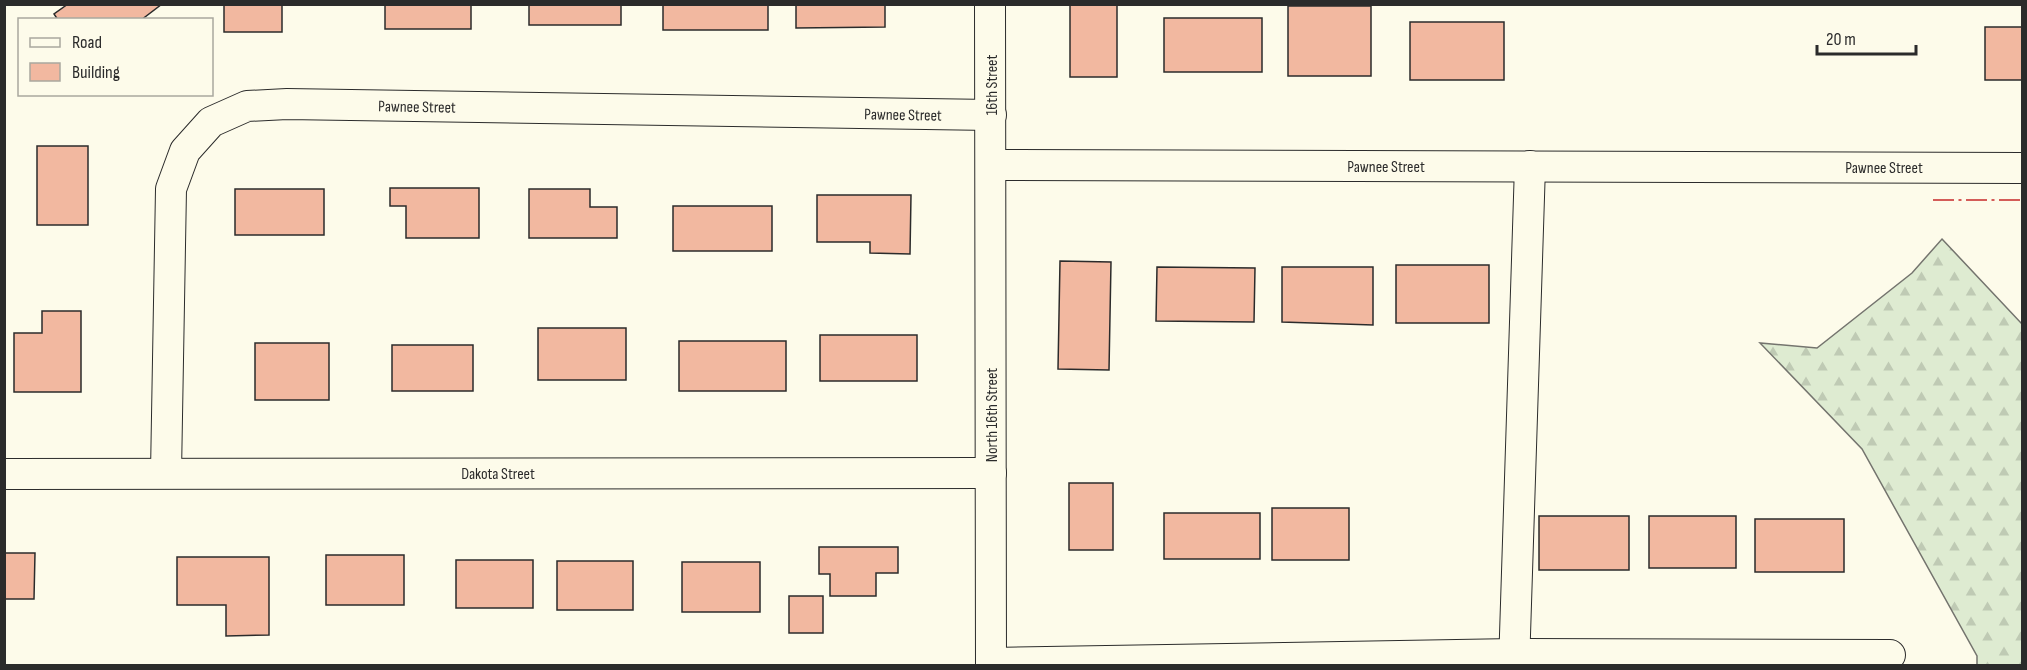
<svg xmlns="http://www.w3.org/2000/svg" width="2027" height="670" font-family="'Sofia Sans Condensed',sans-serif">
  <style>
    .forest { fill: url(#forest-firs); stroke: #74746e; stroke-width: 1.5 }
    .building { fill: #f2b8a0; stroke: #2b2b2b; stroke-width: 1.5 }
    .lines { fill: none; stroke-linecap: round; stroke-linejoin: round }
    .minor-casing { stroke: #2b2b2b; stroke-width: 32 }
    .minor { stroke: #fdfbea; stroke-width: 30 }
    .power { stroke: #c62828; stroke-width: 1.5; stroke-dasharray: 21 4.5 3 4.5; stroke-linecap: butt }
    .labels { text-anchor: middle; stroke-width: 4.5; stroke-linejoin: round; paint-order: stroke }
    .street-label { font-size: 16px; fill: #2b2b2b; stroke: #fdfbea }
  </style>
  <defs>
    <pattern id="forest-firs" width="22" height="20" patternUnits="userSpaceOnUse" patternTransform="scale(1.5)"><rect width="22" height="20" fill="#deebd1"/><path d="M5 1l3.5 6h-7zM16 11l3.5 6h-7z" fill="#bfcab4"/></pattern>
  </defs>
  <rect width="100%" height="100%" fill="#fdfbea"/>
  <path class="forest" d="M 1942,239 L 2022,324 L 2022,665 L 1977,665 L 1977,656 L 1862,449 L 1760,343 L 1817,348 L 1912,273 Z"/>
  <g class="building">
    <path d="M 68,4 L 162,4 L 141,20 L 58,20 L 54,14 Z"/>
    <rect x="224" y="4" width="58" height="28"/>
    <rect x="385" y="4" width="86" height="25"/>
    <rect x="529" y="4" width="92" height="21"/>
    <rect x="663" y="4" width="105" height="26"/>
    <path d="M 796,4 L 885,4 L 885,27 L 796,28 Z"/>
    <rect x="1070" y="4" width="47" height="73"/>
    <rect x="1288" y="6" width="83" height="70"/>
    <rect x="1164" y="18" width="98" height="54"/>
    <rect x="1410" y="22" width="94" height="58"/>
    <rect x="1985" y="27" width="37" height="53"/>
    <rect x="37" y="146" width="51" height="79"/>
    <path d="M 390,188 L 479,188 L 479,238 L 406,238 L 406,206 L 390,206 Z"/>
    <rect x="235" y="189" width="89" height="46"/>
    <path d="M 529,189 L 590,189 L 590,207 L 617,207 L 617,238 L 529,238 Z"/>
    <path d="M 817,195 L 911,195 L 910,254 L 870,253 L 870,242 L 817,242 Z"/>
    <rect x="673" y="206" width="99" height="45"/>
    <path d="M 1060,261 L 1111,262 L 1109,370 L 1058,369 Z"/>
    <rect x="1396" y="265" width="93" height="58"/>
    <path d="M 1157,267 L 1255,268 L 1254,322 L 1156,321 Z"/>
    <path d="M 1282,267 L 1373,267 L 1373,325 L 1282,322 Z"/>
    <path d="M 42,311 L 81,311 L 81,392 L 14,392 L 14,333 L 42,333 Z"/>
    <rect x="538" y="328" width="88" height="52"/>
    <rect x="820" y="335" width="97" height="46"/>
    <rect x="679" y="341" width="107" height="50"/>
    <rect x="255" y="343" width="74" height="57"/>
    <rect x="392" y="345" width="81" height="46"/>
    <rect x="1069" y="483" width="44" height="67"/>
    <rect x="1272" y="508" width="77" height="52"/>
    <rect x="1164" y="513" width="96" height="46"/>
    <rect x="1539" y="516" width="90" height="54"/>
    <rect x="1649" y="516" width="87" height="52"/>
    <rect x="1755" y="519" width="89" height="53"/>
    <path d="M 819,547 L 898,547 L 898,573 L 876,573 L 876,596 L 830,596 L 830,574 L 819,574 Z"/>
    <path d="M 4,553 L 35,553 L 34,599 L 4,599 Z"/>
    <rect x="326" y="555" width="78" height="50"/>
    <path d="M 177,557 L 269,557 L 269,635 L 226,636 L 226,605 L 177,605 Z"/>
    <rect x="456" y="560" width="77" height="48"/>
    <rect x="557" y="561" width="76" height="49"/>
    <rect x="682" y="562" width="78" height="50"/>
    <rect x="789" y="596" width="34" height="37"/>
  </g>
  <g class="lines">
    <g class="minor-casing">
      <g id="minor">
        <path d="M 990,4 L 991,666"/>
        <path d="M 991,165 L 2022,168"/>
        <path d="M 166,473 L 171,189 L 185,151 L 211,122 L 247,106 L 287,104 L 991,115"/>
        <path d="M 4,474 L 991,473"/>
        <path d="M 991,663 L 1514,654 L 1890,655"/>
        <path d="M 1514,666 L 1530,166"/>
      </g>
    </g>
    <use href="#minor" class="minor"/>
    <path class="power" d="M 1933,200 L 2022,200"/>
  </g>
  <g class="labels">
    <g class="street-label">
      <text transform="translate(991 85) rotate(-90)" y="6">16th Street</text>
      <text transform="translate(417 106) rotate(1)" y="6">Pawnee Street</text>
      <text transform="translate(903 114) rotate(1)" y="6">Pawnee Street</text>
      <text x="1386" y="172">Pawnee Street</text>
      <text x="1884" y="173">Pawnee Street</text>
      <text transform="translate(991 415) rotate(-90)" y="6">North 16th Street</text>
      <text x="498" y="479">Dakota Street</text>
    </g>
  </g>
  <rect width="2027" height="670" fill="none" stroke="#2b2b2b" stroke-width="12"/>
  <rect x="18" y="18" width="195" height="78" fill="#fdfbea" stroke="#a9a89e" stroke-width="1.5"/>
  <rect x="30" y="38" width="30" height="9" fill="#fdfbea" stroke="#a9a89e" stroke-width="1.5"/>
  <text x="72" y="48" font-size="18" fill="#2b2b2b">Road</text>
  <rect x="30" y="63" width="30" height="18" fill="#f2b8a0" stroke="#a9a89e" stroke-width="1.5"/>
  <text x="72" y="78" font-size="18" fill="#2b2b2b">Building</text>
  <path d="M1817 45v9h99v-9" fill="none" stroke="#2b2b2b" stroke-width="3"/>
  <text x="1826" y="45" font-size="18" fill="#2b2b2b" stroke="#fdfbea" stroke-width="4.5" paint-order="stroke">20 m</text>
</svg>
